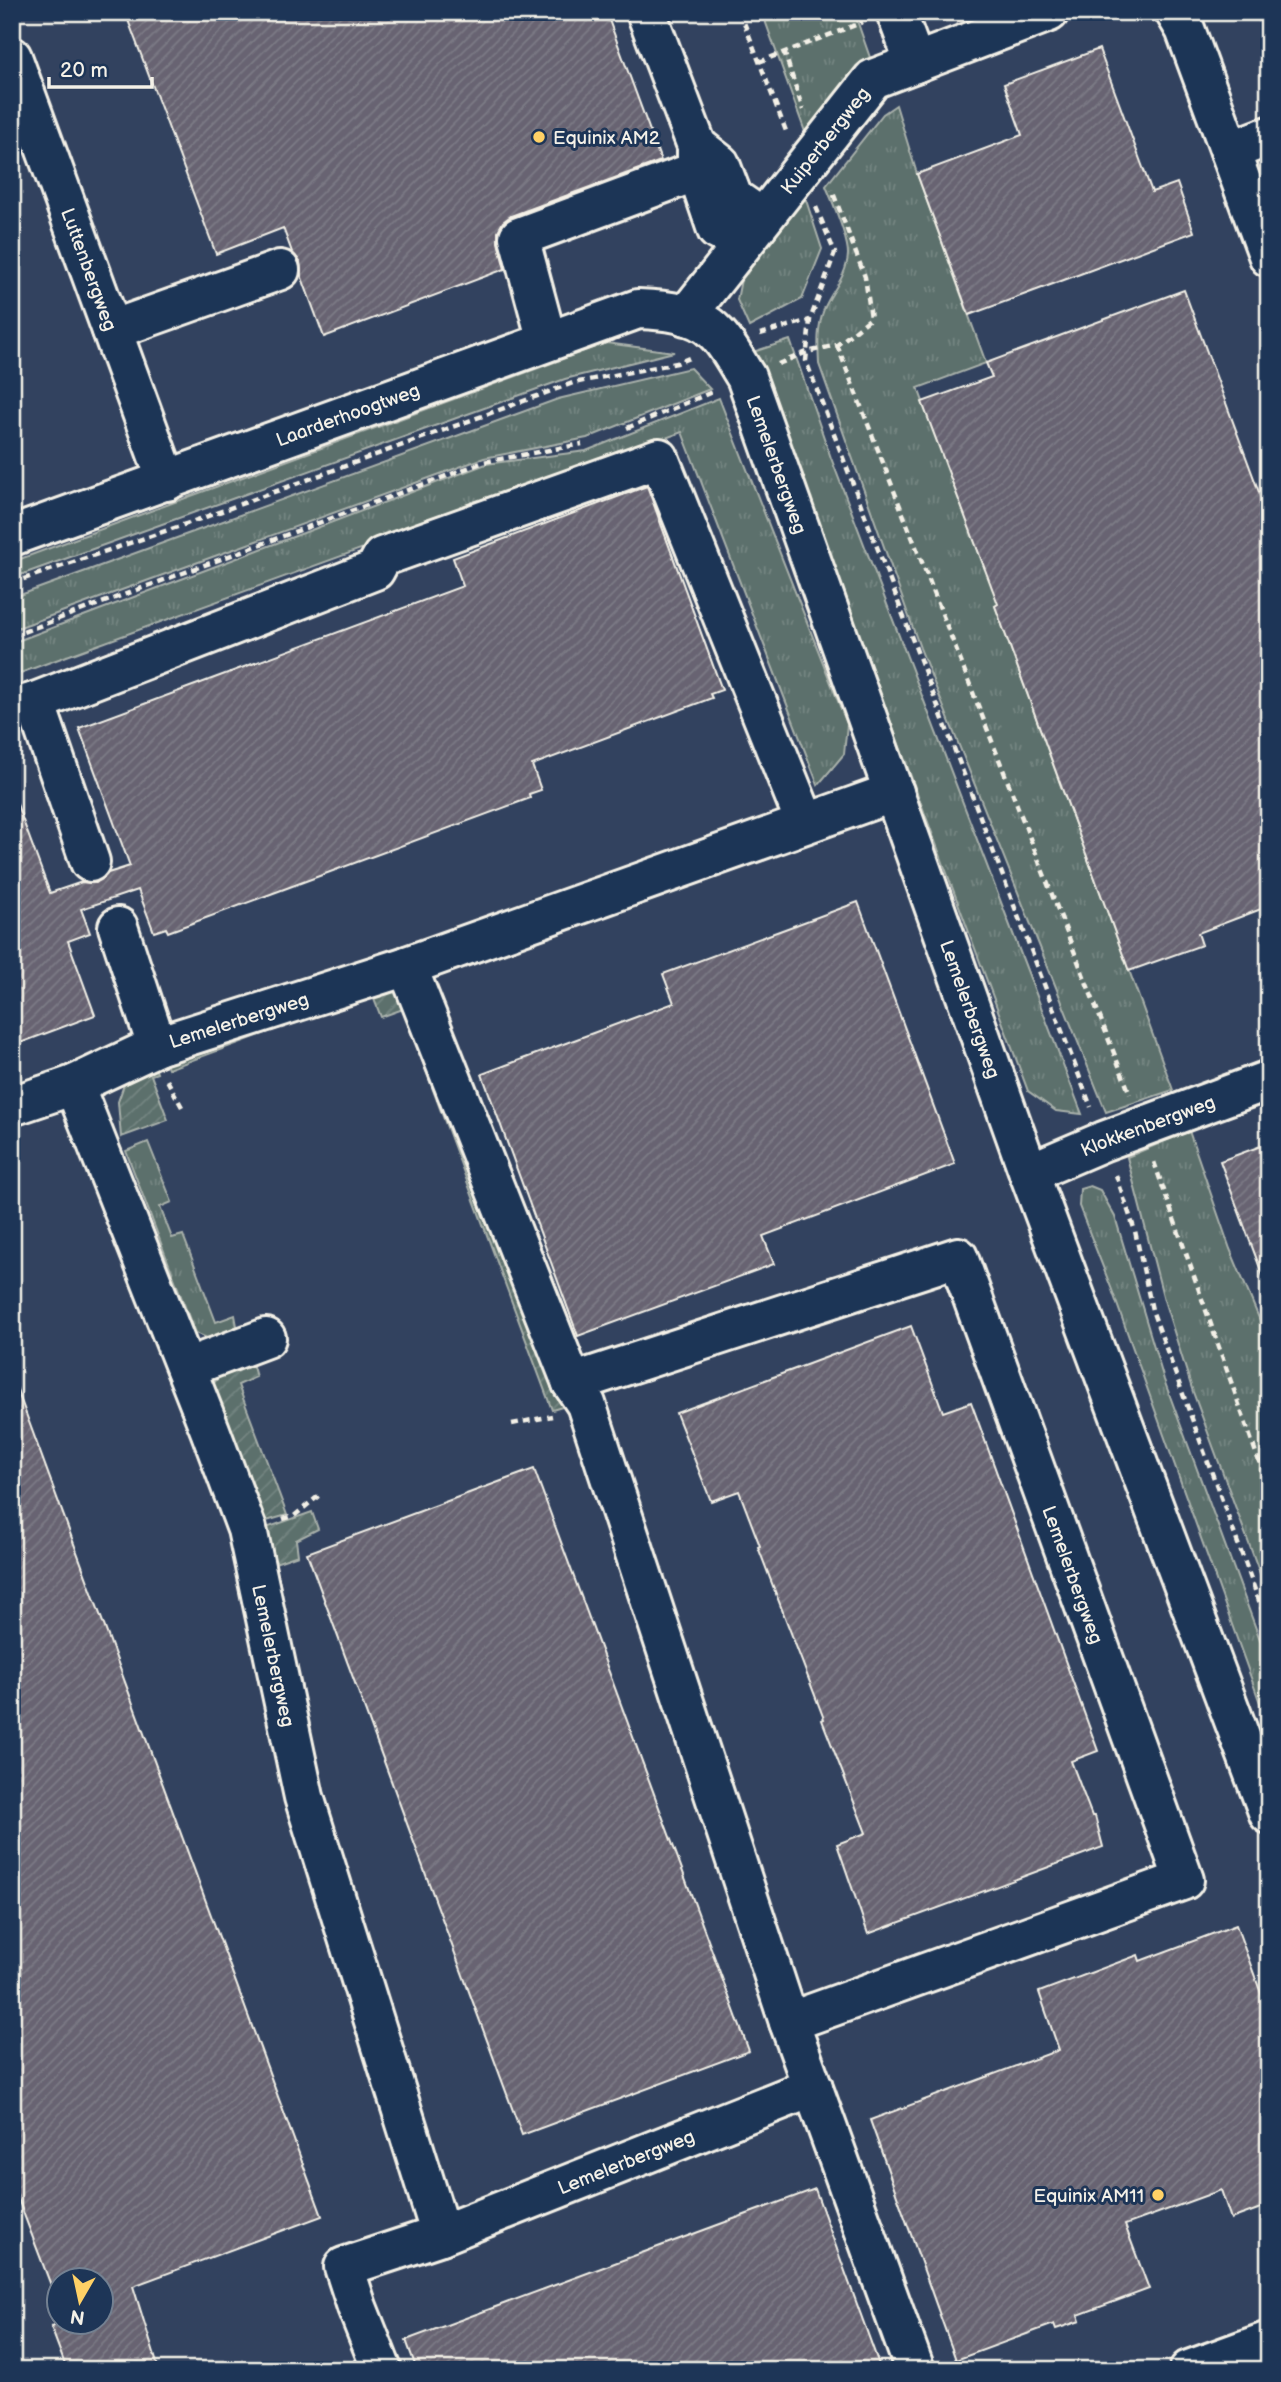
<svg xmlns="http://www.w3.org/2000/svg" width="1281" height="2382" font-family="'Balsamiq Sans',sans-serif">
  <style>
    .built { fill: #33435f; fill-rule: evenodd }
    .grass { fill: url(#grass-tufts); stroke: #a8b0aa; stroke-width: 2 }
    .garden { fill: url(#garden-furrows); stroke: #a8b0aa; stroke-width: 2 }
    .building { fill: url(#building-hatch); stroke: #f4f1e8; stroke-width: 2 }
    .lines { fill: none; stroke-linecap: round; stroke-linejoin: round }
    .minor-casing { stroke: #f4f1e8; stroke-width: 44 }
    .path { stroke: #f4f1e8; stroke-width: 4.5; stroke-dasharray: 7 5; stroke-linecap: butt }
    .minor { stroke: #1d3557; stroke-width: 38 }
    .poi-dot { fill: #ffd166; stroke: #1d3557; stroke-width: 2.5 }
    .labels { text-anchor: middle; stroke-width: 6; stroke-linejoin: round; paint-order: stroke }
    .poi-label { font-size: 19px; fill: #f4f1e8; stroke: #1d3557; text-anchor: start }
    .street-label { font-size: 19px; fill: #f4f1e8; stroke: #1d3557 }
  </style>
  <defs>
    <pattern id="grass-tufts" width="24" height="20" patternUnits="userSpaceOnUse" patternTransform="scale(1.75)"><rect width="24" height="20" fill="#5c706c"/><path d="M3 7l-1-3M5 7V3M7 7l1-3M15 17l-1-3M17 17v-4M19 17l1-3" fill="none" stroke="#748581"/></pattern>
    <pattern id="garden-furrows" width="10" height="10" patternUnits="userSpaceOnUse" patternTransform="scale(1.75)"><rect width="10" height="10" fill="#5c706c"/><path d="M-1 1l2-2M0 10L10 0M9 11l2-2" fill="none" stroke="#748581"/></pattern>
    <pattern id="building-hatch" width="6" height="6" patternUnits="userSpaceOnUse" patternTransform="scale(1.75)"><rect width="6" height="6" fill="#676472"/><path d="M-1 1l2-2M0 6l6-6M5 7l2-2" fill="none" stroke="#7d7b86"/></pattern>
  </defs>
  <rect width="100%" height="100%" fill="#1d3557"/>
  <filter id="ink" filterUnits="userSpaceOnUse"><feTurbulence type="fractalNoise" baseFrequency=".0143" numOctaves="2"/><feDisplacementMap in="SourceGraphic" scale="14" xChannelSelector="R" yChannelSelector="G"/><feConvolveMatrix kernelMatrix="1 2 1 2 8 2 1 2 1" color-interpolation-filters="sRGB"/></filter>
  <g filter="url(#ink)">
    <path class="built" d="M 12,12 L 1269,12 L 1269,2370 L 12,2370 ZM 60,2280 L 102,2280 L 102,2322 L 60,2322 Z"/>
    <g class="grass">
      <path d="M 762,12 L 854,12 L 874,69 L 808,140 Z"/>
      <path d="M 896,105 L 917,174 L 986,363 L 918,388 L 985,569 L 1066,579 L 995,606 L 1173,1090 L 1106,1112 L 920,648 L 819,364 C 818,344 817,328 824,309 C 832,290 847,277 848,254 C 848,237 833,203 826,186 L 883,114 Z"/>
      <path d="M 805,197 L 822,249 L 802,299 L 749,327 L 737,300 L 743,269 Z"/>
      <path d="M 790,340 L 831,458 L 1082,1114 L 1056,1111 L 1028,1091 L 753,352 Z"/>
      <path d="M 606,343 L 674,352 L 565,379 L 12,578 L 12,562 Z"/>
      <path d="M 690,368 L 710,389 L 587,438 L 484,458 L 12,630 L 12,598 L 558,399 Z"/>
      <path d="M 719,398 L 847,724 L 844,754 L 818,785 L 682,432 L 12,676 L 12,643 L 486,464 L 586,451 Z"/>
      <path d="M 1189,1131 L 1230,1249 L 1269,1342 L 1269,1598 L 1193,1392 L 1164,1300 L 1127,1157 Z"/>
      <path d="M 148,1142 L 172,1202 L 160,1207 L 172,1238 L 183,1235 L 216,1322 L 235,1315 L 237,1326 L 212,1340 L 195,1333 L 126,1151 Z"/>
      <path d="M 1090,1186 L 1100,1190 L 1115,1217 L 1164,1380 L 1269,1664 L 1269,1728 L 1112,1290 L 1079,1206 L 1080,1189 Z"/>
    </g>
    <g class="garden">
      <path d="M 393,981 L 572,1404 L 552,1410 L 403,1009 L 381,1017 L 372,994 L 168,1069 L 165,1061 Z"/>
      <path d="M 154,1064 L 157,1073 L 151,1075 L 168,1120 L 121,1137 L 118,1102 L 126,1079 Z"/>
      <path d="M 252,1363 L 256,1377 L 238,1385 L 287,1515 L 263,1522 L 213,1384 L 222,1373 Z"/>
      <path d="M 312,1512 L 318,1529 L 296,1540 L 298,1555 L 275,1563 L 263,1529 Z"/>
    </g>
    <g class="building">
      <path d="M 125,12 L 606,12 L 661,161 L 511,216 L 503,222 L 498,231 L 498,242 L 505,269 L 324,337 L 301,275 L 300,262 L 292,252 L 283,228 L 216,254 Z"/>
      <path d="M 1099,49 L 1152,192 L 1177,183 L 1194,232 L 969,315 L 917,174 L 1022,135 L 1004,84 Z"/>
      <path d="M 1184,290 L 1269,519 L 1269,906 L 1198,933 L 1202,945 L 1129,971 L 995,606 L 998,604 L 922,402 L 992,377 L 986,363 Z"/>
      <path d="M 647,486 L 722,690 L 710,694 L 712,698 L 532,765 L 541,790 L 529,794 L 530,798 L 168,932 L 166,928 L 154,932 L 138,890 L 81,909 L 90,933 L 68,941 L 95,1015 L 12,1046 L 12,800 L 15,799 L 50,893 L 82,882 L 96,883 L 108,873 L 130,866 L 79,728 L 463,586 L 453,558 Z"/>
      <path d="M 858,902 L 955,1164 L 763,1236 L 774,1264 L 578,1336 L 482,1074 L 674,1003 L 663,974 Z"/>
      <path d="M 1269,1143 L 1269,1284 L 1266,1284 L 1220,1161 Z"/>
      <path d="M 911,1326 L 943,1412 L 971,1402 L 1098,1751 L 1071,1761 L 1092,1816 L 1095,1816 L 1103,1847 L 868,1934 L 837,1844 L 866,1833 L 822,1720 L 824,1719 L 758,1547 L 760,1546 L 739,1491 L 711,1501 L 676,1413 Z"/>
      <path d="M 15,1384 L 322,2216 L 133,2286 L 159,2370 L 67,2370 L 51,2327 L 64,2322 L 102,2322 L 102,2280 L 60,2280 L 60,2309 L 12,2183 L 12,1385 Z"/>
      <path d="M 534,1469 L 749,2051 L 522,2135 L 307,1553 Z"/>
      <path d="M 1236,1925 L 1269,2015 L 1269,2205 L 1231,2219 L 1221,2190 L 1125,2225 L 1149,2289 L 1078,2315 L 1080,2321 L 1056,2329 L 1054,2324 L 956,2360 L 870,2120 L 1059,2050 L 1039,1992 L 1138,1955 L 1140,1961 Z"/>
      <path d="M 815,2189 L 881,2370 L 417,2370 L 406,2340 Z"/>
    </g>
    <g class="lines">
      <g class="minor-casing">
        <g id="minor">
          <path d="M 896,12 L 915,63"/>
          <path d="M 1175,12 L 1185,29 L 1269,257"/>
          <path id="s1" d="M 12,57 L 167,481"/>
          <path d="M 697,146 L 720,164 L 733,198 L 762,218"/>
          <path d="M 1230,151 L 1269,136"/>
          <path d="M 697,171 L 717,230 L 743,243"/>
          <path id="s2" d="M 686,316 L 873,79 L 1049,12"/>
          <path d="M 112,330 L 280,270"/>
          <path d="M 547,341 L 519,237 L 697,171 L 697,146 L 646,12"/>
          <path id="s3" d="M 12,536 L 638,309 C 664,310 696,312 715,332 C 728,344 736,362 746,377 L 1029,1173 L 1269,1814"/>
          <path d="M 35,702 L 375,570 L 382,557 L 659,458 L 805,822"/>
          <path d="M 12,709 L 35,702 L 90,862"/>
          <path d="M 118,927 L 157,1046"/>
          <path d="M 407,966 L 572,1383 L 586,1404 L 789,2022 L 915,2370"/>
          <path id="s4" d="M 74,1085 L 210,1430 L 247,1529 L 304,1797 L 441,2235"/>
          <path id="s5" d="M 12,1106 L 74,1085 L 157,1046 L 407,966 L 894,792"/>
          <path id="s6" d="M 1029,1173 L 1104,1141 L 1269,1080"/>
          <path d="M 186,1368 L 266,1338"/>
          <path id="s7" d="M 572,1383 L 958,1257 L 1184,1880 L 789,2022"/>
          <path id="s8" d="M 382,2370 L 357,2307 L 344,2267 L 441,2235 L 813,2087"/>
          <path d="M 1189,2370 L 1269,2341"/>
        </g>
      </g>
      <g class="path">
        <path d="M 740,12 L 786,131"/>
        <path d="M 784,51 L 803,110"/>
        <path d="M 759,62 L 863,22"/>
        <path d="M 816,207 L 835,253 L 810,320 L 806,361 L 1091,1107"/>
        <path d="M 760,334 L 810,320"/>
        <path d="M 837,345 L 1130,1094"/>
        <path d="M 778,364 L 807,352 L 837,345 L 871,318 L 865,277 L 832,190"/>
        <path d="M 627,428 L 712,392"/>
        <path d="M 12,583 L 186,524 L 573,383 L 677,363 L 689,358"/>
        <path d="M 12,636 L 484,462 L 582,444"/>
        <path d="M 167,1080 L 182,1107"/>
        <path d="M 1154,1162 L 1269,1490"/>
        <path d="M 1116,1175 L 1135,1231 L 1152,1310 L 1269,1628"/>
        <path d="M 512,1424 L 552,1416"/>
        <path d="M 283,1519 L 294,1516 L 322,1493"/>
      </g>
      <use href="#minor" class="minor"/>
    </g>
  </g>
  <g class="poi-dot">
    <circle cx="539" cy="137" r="7"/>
    <circle cx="1158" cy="2195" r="7"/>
  </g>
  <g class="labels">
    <g class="poi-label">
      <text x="553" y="144">Equinix AM2</text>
      <text x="1144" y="2202" text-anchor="end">Equinix AM11</text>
    </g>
    <g class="street-label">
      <text dy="7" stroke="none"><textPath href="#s2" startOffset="224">Kuiperbergweg</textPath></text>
      <text dy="7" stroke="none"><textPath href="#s1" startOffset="226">Luttenbergweg</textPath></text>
      <text dy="7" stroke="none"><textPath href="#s3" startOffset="357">Laarderhoogtweg</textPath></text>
      <text dy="7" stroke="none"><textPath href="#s3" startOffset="896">Lemelerbergweg</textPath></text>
      <text dy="7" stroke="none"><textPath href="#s3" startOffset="1474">Lemelerbergweg</textPath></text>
      <text dy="7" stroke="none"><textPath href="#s5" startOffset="243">Lemelerbergweg</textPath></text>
      <text dy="7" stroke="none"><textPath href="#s6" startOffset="128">Klokkenbergweg</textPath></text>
      <text dy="7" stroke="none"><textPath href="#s7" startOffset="744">Lemelerbergweg</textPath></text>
      <text dy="7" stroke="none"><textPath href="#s4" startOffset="606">Lemelerbergweg</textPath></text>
      <text dy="7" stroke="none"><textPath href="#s8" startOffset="411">Lemelerbergweg</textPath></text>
    </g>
  </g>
  <rect width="1281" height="2382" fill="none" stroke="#1d3557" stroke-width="42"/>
  <rect x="21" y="21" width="1239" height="2340" fill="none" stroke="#f4f1e8" stroke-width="2.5" filter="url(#ink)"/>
  <g transform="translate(80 2301) rotate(189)"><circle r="33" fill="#1d3557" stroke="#738091" stroke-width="2"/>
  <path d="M0-5L12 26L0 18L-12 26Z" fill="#ffd166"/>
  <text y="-10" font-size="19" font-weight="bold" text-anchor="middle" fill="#f4f1e8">N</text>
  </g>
  <path d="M49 77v10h103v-10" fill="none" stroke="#f4f1e8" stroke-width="3.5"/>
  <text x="60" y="77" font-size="21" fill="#f4f1e8" stroke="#1d3557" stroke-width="5" paint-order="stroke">20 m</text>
</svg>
